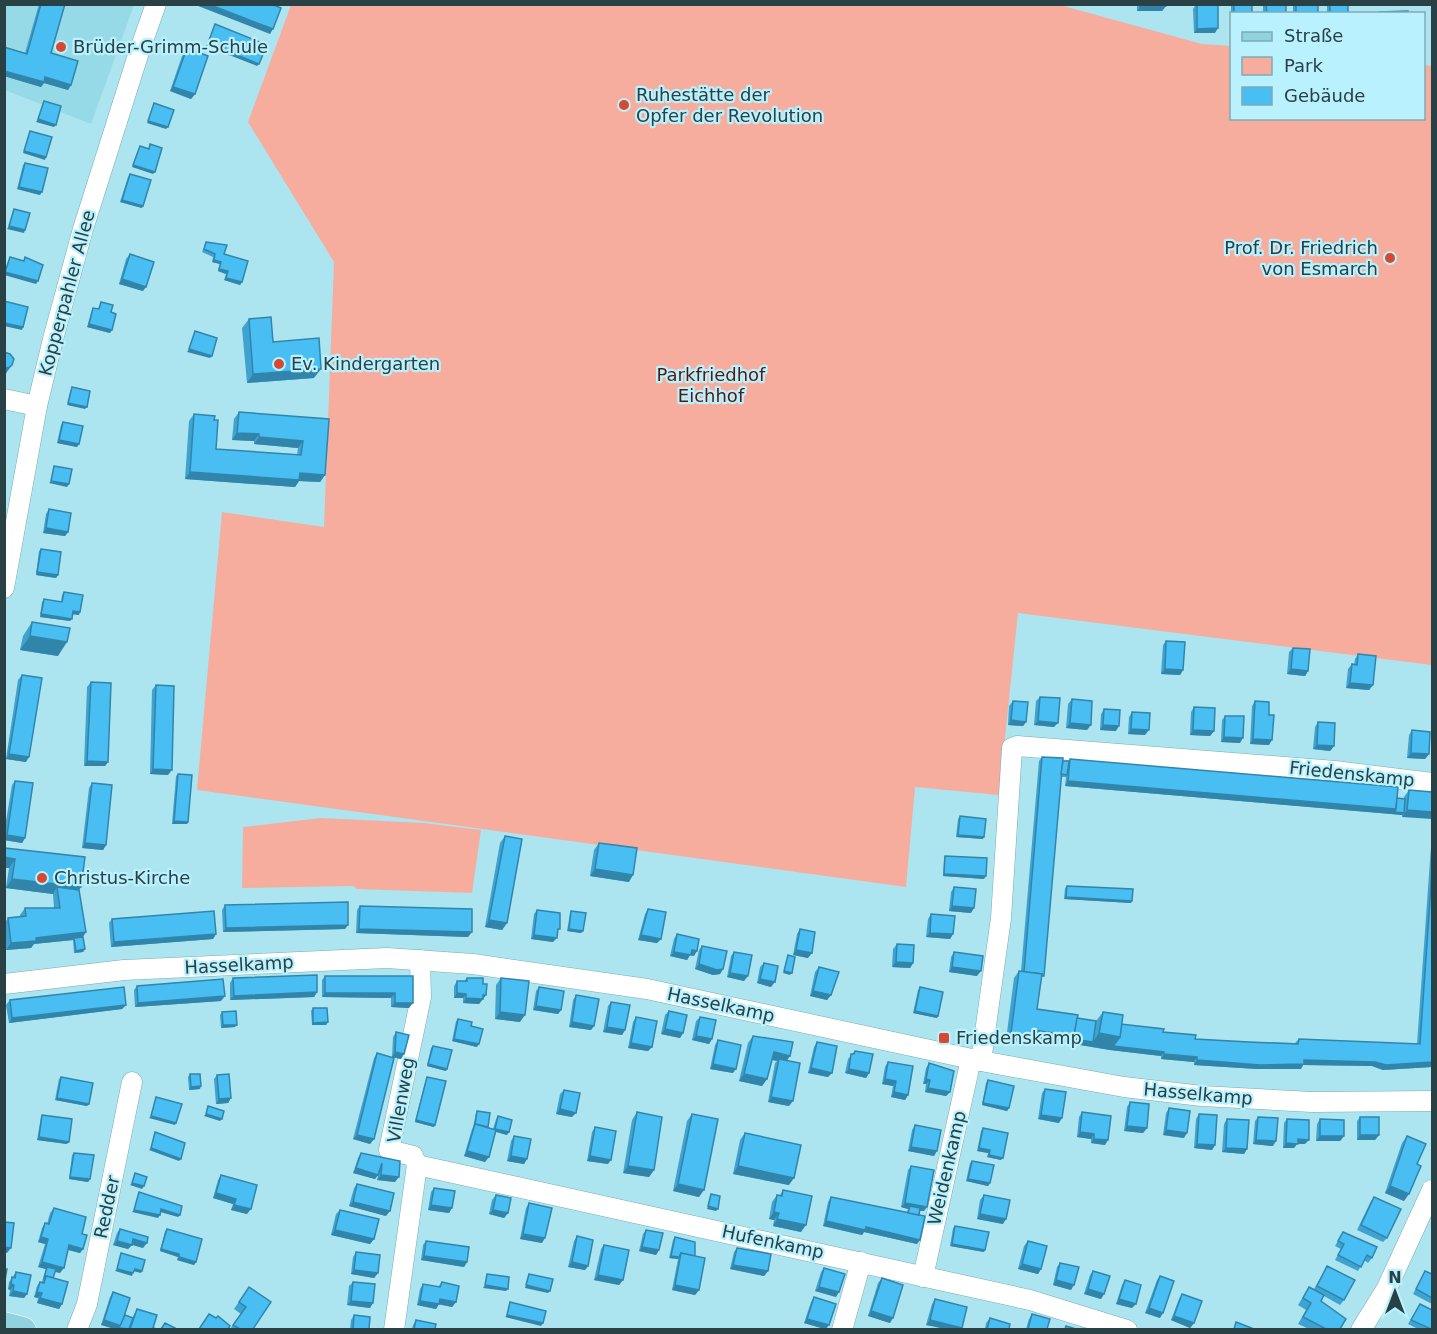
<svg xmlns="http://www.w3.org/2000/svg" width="1437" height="1334" font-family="'DejaVu Sans',sans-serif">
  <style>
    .built { fill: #97dae7 }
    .green { fill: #f6ad9e }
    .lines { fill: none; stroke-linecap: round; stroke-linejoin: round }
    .minor-casing { stroke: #75acb7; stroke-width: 21 }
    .major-casing { stroke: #fff; stroke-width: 27 }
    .minor { stroke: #fff; stroke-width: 20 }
    .major { stroke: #90d3df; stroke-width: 26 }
    .wall { fill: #3ea3d1 }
    .shaded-wall { fill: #3285aa }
    .building { fill: #48bef3; stroke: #3285aa; stroke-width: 1.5 }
    .poi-dot { fill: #d54932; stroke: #b9f2fe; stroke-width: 2 }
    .labels { text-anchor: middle; stroke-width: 4.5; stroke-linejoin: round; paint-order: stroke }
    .poi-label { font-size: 18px; fill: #294045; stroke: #b9f2fe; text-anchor: start }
    .street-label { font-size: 18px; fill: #294045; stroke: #b9f2fe }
    .park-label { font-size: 18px; fill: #57180e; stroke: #b9f2fe }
  </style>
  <rect width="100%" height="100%" fill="#ace5f0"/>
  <path class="built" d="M 4,5 L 134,5 L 91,124 L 5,90 Z"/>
  <g class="green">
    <path d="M 291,5 L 1060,5 L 1202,44 L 1231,46 L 1232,118 L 1424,118 L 1424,65 L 1432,66 L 1432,665 L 1018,613 L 999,795 L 915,787 L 906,887 L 197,790 L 222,512 L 324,527 L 334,262 L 248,122 Z"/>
    <path d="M 321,818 L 424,823 L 481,830 L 472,893 L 357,889 L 353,886 L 242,888 L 243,827 Z"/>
  </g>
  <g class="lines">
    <g class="minor-casing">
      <g id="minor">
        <path d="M 4,399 L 37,406"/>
        <path d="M 4,588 L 37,406 L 53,339 L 83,229 L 139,52 L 156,4"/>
        <path d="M 4,984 L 124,970 L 387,958 L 473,964 L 647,989 L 981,1061 L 1124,1087 L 1202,1096 L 1312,1102 L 1432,1101"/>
        <path d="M 981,1061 L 1001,918 L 1012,748 L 1017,746 L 1335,771 L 1432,783"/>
        <path d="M 417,1165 L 1030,1300 L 1127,1330"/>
        <path d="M 923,1277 L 971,1059"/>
        <path d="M 77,1330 L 87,1304 L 132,1082"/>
        <path d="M 394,1330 L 417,1165 L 413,1156 L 389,1150 L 421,997 L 420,960"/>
        <path d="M 842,1330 L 861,1262"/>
        <path d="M 1361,1330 L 1387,1288 L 1432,1190"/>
      </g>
    </g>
    <g class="major-casing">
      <path id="major" d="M 4,1325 L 23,1330"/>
    </g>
    <use href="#minor" class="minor"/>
    <use href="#major" class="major"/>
  </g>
  <g class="wall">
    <path d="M 39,4 L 65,4 L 51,53 L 71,85 L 68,90 L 44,83 L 41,87 L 4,76 L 4,47 L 25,53 Z"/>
    <path d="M 1137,4 L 1166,4 L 1166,6 L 1162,11 L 1137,11 Z"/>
    <path d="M 1196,4 L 1215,33 L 1194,33 L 1193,9 Z"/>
    <path d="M 1231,4 L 1252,4 L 1252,14 L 1232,14 L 1231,26 Z"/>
    <rect x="1263" y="4" width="23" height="10"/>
    <rect x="1293" y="4" width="25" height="10"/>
    <rect x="1327" y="4" width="21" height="10"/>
    <path d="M 187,48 L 195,94 L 191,99 L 170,91 L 183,53 Z"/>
    <path d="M 25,163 L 40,195 L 17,189 L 23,165 Z"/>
    <path d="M 130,174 L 142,208 L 120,202 L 128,177 Z"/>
    <path d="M 206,242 L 224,254 L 242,282 L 240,285 L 224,280 L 226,274 L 218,271 L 220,264 L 212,262 L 213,257 L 202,252 Z"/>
    <path d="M 130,254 L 143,291 L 119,284 L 126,259 Z"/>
    <path d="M 101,302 L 111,312 L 110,333 L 87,327 L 92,310 L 93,308 L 98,309 Z"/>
    <path d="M 249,319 L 273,342 L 314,378 L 247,383 L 242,328 Z"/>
    <path d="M 239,412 L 329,419 L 325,475 L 320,482 L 299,481 L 295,487 L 185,479 L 189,421 L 194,414 L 216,449 L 297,455 L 298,448 L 254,444 L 254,441 L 232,440 L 234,419 Z"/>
    <path d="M 63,422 L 79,444 L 77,447 L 57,443 L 61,425 Z"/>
    <path d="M 49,509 L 68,532 L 65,536 L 43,533 L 46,514 Z"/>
    <path d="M 41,549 L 58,575 L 56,578 L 36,575 L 39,551 Z"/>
    <path d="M 64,592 L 79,615 L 72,614 L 70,621 L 40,617 L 42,602 L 44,599 L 61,602 L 62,595 Z"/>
    <path d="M 32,622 L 58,656 L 20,650 L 23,636 Z"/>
    <path d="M 1166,641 L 1183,670 L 1180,675 L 1161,674 L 1163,645 Z"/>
    <path d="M 1293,648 L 1308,671 L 1305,676 L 1287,674 L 1289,652 Z"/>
    <path d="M 1358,654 L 1373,685 L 1369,690 L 1346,688 L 1348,669 L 1352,664 L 1354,665 L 1355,659 Z"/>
    <path d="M 22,675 L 26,762 L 6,759 L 18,680 Z"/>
    <path d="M 91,682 L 108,762 L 105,766 L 84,766 L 87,687 Z"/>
    <path d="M 156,685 L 168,775 L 150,774 L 152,690 Z"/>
    <path d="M 1040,697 L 1054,727 L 1034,725 L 1036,701 Z"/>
    <path d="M 1072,699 L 1087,730 L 1066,728 L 1068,704 Z"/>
    <path d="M 1013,701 L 1026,722 L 1023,726 L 1008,725 L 1009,706 Z"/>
    <path d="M 1255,701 L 1269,745 L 1250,744 L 1252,706 Z"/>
    <path d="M 1194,707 L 1214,731 L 1210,736 L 1190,735 L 1191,712 Z"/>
    <path d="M 1104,709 L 1116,731 L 1100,730 L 1101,714 Z"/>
    <path d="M 1132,712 L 1145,735 L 1128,734 L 1129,717 Z"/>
    <path d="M 1225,716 L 1240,743 L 1221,742 L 1222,720 Z"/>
    <path d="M 1318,722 L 1334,746 L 1330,751 L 1313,749 L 1315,727 Z"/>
    <path d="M 1412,730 L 1429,754 L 1425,759 L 1407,758 L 1409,735 Z"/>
    <path d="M 1042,757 L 1063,761 L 1069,761 L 1070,759 L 1404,799 L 1404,797 L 1409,790 L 1432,792 L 1402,817 L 1402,815 L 1393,814 L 1065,786 L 1066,777 L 1061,777 L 1041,981 L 1037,1009 L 1077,1018 L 1096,1021 L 1103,1012 L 1121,1024 L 1195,1039 L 1249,1042 L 1295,1043 L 1299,1039 L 1417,1044 L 1432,832 L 1432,1067 L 1383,1070 L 1372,1066 L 1303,1065 L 1301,1069 L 1257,1069 L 1194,1065 L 1194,1062 L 1161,1059 L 1161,1056 L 1110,1050 L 1032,1037 L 1029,1043 L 1006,1040 L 1014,978 L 1019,971 L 1021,971 L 1039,761 Z"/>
    <path d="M 178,774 L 188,822 L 187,824 L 172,824 L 176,776 Z"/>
    <path d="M 15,781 L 25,838 L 22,843 L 4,840 L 4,833 L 12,785 Z"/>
    <path d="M 92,783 L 106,845 L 103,850 L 82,848 L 89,788 Z"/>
    <path d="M 960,816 L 983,839 L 956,837 L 958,819 Z"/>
    <path d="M 505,836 L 507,923 L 502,930 L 485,927 L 500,843 Z"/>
    <path d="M 599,843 L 629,882 L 590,876 L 594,850 Z"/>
    <path d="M 5,848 L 81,887 L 79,890 L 86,932 L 83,937 L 85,949 L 83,952 L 74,953 L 73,940 L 34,944 L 31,948 L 6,950 L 4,924 L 8,918 L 20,917 L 20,915 L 25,908 L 54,908 L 53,894 L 6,888 L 9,868 L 4,868 Z"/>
    <path d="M 945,856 L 984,879 L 943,876 L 944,858 Z"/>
    <path d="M 1067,886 L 1131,903 L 1064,899 L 1065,888 Z"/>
    <path d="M 954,887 L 971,913 L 949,911 L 951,892 Z"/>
    <path d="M 225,905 L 348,925 L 345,929 L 223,932 L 222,910 Z"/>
    <path d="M 360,906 L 468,937 L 356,933 L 357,910 Z"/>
    <path d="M 648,909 L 661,939 L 657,943 L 638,940 L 645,914 Z"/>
    <path d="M 537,910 L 557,934 L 553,942 L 531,939 L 534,914 Z"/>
    <path d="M 571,911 L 583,931 L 581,933 L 567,931 L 570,913 Z"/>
    <path d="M 931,914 L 953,934 L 950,939 L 926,937 L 928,919 Z"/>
    <path d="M 112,919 L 216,934 L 213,939 L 111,947 L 109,923 Z"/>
    <path d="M 800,929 L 808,958 L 793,955 L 797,934 Z"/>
    <path d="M 677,934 L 694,956 L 690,955 L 687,960 L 670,956 L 674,939 Z"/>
    <path d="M 897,944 L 913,963 L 910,968 L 892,967 L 893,949 Z"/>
    <path d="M 702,946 L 723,969 L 720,974 L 713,975 L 695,969 L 699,950 Z"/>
    <path d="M 734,952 L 744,981 L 727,977 L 731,956 Z"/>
    <path d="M 954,952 L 977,976 L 949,972 L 951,957 Z"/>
    <path d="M 764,963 L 771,987 L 757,983 L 760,967 Z"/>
    <path d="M 819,967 L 831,995 L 827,1000 L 810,996 L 815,972 Z"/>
    <path d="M 325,976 L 413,976 L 409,1008 L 391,1007 L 391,998 L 322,997 L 322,980 Z"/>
    <path d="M 233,978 L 317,992 L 314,997 L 230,1000 L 230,983 Z"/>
    <path d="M 467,978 L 483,984 L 486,995 L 479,1004 L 463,1003 L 463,998 L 454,998 L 454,986 L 457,981 L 464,981 Z"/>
    <path d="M 501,978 L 520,1022 L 495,1019 L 496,985 Z"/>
    <path d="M 137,986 L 221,1001 L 135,1007 L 134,990 Z"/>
    <path d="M 539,987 L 561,1010 L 558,1014 L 533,1010 L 536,991 Z"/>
    <path d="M 920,987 L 937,1018 L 913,1013 L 918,990 Z"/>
    <path d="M 576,995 L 594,1026 L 591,1030 L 569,1027 L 573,1000 Z"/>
    <path d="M 10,1000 L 126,1005 L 122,1009 L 9,1023 L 6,1005 Z"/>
    <path d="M 611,1002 L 625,1030 L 622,1035 L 603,1032 L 608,1006 Z"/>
    <path d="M 313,1008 L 328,1022 L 326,1025 L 312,1025 L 311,1011 Z"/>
    <path d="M 669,1011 L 683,1033 L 680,1038 L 661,1034 L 665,1015 Z"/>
    <path d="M 222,1012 L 235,1027 L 221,1028 L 220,1015 Z"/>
    <path d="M 636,1017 L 652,1047 L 648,1051 L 628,1048 L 633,1022 Z"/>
    <path d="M 700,1017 L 712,1039 L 709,1044 L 692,1040 L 696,1021 Z"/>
    <path d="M 458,1019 L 471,1026 L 477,1047 L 452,1041 L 456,1021 Z"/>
    <path d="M 396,1032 L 404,1054 L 401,1059 L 392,1057 L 393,1037 Z"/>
    <path d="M 753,1036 L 790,1056 L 787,1060 L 789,1106 L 768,1102 L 775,1063 L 777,1061 L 772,1060 L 767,1079 L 762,1086 L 739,1081 L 748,1043 Z"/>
    <path d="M 718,1040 L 733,1073 L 710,1069 L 715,1045 Z"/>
    <path d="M 817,1042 L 828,1077 L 808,1073 L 814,1047 Z"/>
    <path d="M 433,1046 L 446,1071 L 427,1066 L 431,1048 Z"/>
    <path d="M 855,1051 L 869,1073 L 866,1078 L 845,1073 L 848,1059 Z"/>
    <path d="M 377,1053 L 374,1139 L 370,1144 L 353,1139 L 374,1058 Z"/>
    <path d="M 888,1062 L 908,1095 L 905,1100 L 891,1097 L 893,1086 L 882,1084 L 885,1067 Z"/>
    <path d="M 929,1063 L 950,1092 L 946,1096 L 925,1092 L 926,1084 L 923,1084 L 926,1068 Z"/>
    <path d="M 190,1074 L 200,1089 L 189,1090 L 188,1077 Z"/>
    <path d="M 217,1075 L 231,1098 L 228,1103 L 216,1104 L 214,1079 Z"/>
    <path d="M 61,1077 L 89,1104 L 87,1106 L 55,1100 L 59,1079 Z"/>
    <path d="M 427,1077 L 434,1127 L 415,1122 L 426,1079 Z"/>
    <path d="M 988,1080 L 1009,1108 L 1007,1111 L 982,1105 L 986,1083 Z"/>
    <path d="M 1045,1089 L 1059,1123 L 1038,1119 L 1042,1093 Z"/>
    <path d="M 564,1090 L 572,1117 L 556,1114 L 560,1094 Z"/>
    <path d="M 1130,1102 L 1147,1128 L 1143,1133 L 1124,1131 L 1127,1107 Z"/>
    <path d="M 1169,1108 L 1184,1138 L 1163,1135 L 1166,1113 Z"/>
    <path d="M 477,1111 L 487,1127 L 493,1129 L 496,1119 L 498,1116 L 507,1135 L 496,1132 L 485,1162 L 464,1156 L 472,1129 L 473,1127 L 476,1113 Z"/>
    <path d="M 637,1112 L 654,1170 L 649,1177 L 623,1173 L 632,1120 Z"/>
    <path d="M 1082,1112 L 1105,1145 L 1091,1143 L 1091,1139 L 1077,1137 L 1079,1117 Z"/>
    <path d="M 692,1114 L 699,1197 L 673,1191 L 687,1121 Z"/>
    <path d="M 1199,1114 L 1215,1145 L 1212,1150 L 1194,1148 L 1196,1119 Z"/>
    <path d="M 42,1115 L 67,1144 L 37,1140 L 41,1117 Z"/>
    <path d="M 1258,1117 L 1273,1146 L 1253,1144 L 1255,1121 Z"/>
    <path d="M 1360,1117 L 1379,1135 L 1375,1140 L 1357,1140 L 1357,1121 Z"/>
    <path d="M 1227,1119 L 1247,1149 L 1244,1154 L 1222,1152 L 1224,1124 Z"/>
    <path d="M 1287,1119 L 1305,1144 L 1297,1144 L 1294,1148 L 1283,1148 L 1284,1123 Z"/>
    <path d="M 1320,1119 L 1344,1136 L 1340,1141 L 1316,1141 L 1317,1124 Z"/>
    <path d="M 915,1125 L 934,1156 L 908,1151 L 912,1130 Z"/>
    <path d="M 595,1127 L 608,1164 L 587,1161 L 592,1132 Z"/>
    <path d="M 983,1128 L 1001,1160 L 987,1157 L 988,1153 L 977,1151 L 981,1131 Z"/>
    <path d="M 745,1133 L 789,1185 L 733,1174 L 740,1140 Z"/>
    <path d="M 514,1136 L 527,1159 L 524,1164 L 507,1161 L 511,1141 Z"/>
    <path d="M 1407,1136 L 1417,1164 L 1404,1201 L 1385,1193 L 1402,1143 Z"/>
    <path d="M 74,1153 L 90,1179 L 88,1182 L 69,1179 L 72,1155 Z"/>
    <path d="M 361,1153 L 400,1161 L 395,1182 L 377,1180 L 378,1175 L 375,1179 L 353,1173 L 358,1158 Z"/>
    <path d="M 972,1161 L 990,1183 L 988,1186 L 966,1181 L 970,1163 Z"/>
    <path d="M 911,1166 L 924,1211 L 920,1211 L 919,1215 L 917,1244 L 864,1232 L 862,1235 L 823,1226 L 828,1202 L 831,1197 L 907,1212 L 908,1209 L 901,1207 L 908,1170 Z"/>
    <path d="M 221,1175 L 247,1214 L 231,1210 L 233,1204 L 213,1198 L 218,1180 Z"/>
    <path d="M 357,1184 L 386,1216 L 349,1206 L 354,1188 Z"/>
    <path d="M 434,1188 L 452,1208 L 449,1213 L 428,1210 L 431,1192 Z"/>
    <path d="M 783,1190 L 801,1232 L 773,1226 L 774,1220 L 769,1219 L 772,1202 L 777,1195 L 780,1195 Z"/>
    <path d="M 496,1195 L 508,1213 L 504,1218 L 489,1214 L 492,1200 Z"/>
    <path d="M 984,1195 L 1003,1224 L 977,1219 L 980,1200 Z"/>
    <path d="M 1374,1197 L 1387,1238 L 1383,1242 L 1357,1230 L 1371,1201 Z"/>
    <path d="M 529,1203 L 542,1243 L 520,1239 L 526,1208 Z"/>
    <path d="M 54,1208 L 82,1234 L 83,1249 L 80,1253 L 68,1250 L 60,1273 L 55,1272 L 53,1278 L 62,1304 L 59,1309 L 37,1303 L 38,1298 L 34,1297 L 37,1286 L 40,1282 L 42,1282 L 46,1269 L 38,1267 L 45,1244 L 38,1242 L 42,1228 L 45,1223 L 47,1224 L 50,1213 Z"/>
    <path d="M 340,1210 L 374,1239 L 370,1244 L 331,1235 L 336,1214 Z"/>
    <path d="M 955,1226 L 984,1252 L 950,1246 L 953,1228 Z"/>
    <path d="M 120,1229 L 143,1248 L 132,1245 L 128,1249 L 113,1245 L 117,1233 Z"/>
    <path d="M 167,1229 L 196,1262 L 194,1265 L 177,1260 L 178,1257 L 160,1251 L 165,1231 Z"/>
    <path d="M 646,1230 L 659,1250 L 656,1255 L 639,1251 L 643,1234 Z"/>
    <path d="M 1343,1232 L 1372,1258 L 1368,1263 L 1364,1260 L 1358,1271 L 1335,1260 L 1341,1249 L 1335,1246 Z"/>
    <path d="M 577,1236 L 588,1266 L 585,1270 L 568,1267 L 574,1241 Z"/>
    <path d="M 675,1237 L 695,1256 L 699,1290 L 695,1295 L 672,1290 L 678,1259 L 669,1258 L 673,1240 Z"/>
    <path d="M 426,1241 L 467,1262 L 464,1267 L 421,1260 L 423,1245 Z"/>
    <path d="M 1028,1241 L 1041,1269 L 1038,1274 L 1018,1269 L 1024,1246 Z"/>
    <path d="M 604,1245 L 623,1280 L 619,1285 L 594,1280 L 601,1249 Z"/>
    <path d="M 737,1248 L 768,1271 L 764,1276 L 730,1269 L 734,1252 Z"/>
    <path d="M 356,1252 L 378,1273 L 374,1278 L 351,1274 L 353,1257 Z"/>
    <path d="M 1060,1263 L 1071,1290 L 1053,1285 L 1057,1267 Z"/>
    <path d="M 1327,1266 L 1344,1300 L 1340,1305 L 1324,1296 L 1321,1301 L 1340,1329 L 1309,1329 L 1298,1324 L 1306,1310 L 1298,1305 L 1309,1287 L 1314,1289 Z"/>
    <path d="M 824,1268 L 836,1297 L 815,1291 L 821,1272 Z"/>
    <path d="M 1093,1271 L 1104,1294 L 1101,1299 L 1084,1294 L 1090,1275 Z"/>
    <path d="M 1425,1271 L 1432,1274 L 1432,1304 L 1413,1294 Z"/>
    <path d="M 16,1272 L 27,1294 L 24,1298 L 9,1296 L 10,1290 L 8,1289 L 9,1282 Z"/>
    <path d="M 1160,1276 L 1160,1318 L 1145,1313 L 1157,1280 Z"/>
    <path d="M 882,1278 L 890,1323 L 868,1316 L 878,1283 Z"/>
    <path d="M 1125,1280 L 1132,1308 L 1116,1304 L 1122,1285 Z"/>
    <path d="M 353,1282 L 370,1308 L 347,1305 L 349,1286 Z"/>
    <path d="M 442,1282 L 456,1302 L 452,1307 L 439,1304 L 436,1309 L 417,1305 L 420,1289 L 423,1284 L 438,1287 Z"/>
    <path d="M 249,1287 L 253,1329 L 230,1329 L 241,1314 L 234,1309 Z"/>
    <path d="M 113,1292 L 125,1315 L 132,1318 L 137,1309 L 153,1328 L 101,1325 L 110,1297 Z"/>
    <path d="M 1182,1294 L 1194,1323 L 1190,1328 L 1171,1320 L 1179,1299 Z"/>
    <path d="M 814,1297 L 826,1329 L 804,1323 L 811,1302 Z"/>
    <path d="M 935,1299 L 961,1329 L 926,1325 L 932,1304 Z"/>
    <path d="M 1420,1304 L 1432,1329 L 1418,1329 L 1408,1324 Z"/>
    <path d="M 1032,1314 L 1047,1329 L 1026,1329 L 1029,1319 Z"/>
    <path d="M 354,1315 L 369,1329 L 350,1329 L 351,1320 Z"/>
    <path d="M 990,1318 L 1009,1329 L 985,1329 L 986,1323 Z"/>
    <path d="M 416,1320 L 435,1329 L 412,1329 L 413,1325 Z"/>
  </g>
  <g class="shaded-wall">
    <path d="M 193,4 L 208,4 L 273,29 L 270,34 Z"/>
    <path d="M 1166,6 L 1162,11 L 1137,11 L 1140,7 Z"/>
    <path d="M 1218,28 L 1215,33 L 1194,33 L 1197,29 Z"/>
    <path d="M 208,43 L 259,64 L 257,66 L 206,46 Z"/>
    <path d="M 4,71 L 45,77 L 71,85 L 68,90 L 44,83 L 41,87 L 4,76 Z"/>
    <path d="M 173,87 L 195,94 L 191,99 L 170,91 Z"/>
    <path d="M 38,119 L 56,125 L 54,127 L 36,122 Z"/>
    <path d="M 148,121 L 168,127 L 166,129 L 147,123 Z"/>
    <path d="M 24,151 L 46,157 L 45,160 L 23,153 Z"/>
    <path d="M 133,165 L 155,172 L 153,174 L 132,167 Z"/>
    <path d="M 19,187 L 42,192 L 40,195 L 17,189 Z"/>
    <path d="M 122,200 L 143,206 L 142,208 L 120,202 Z"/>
    <path d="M 9,226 L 25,230 L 24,233 L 7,229 Z"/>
    <path d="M 214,260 L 221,262 L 220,264 L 212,262 Z"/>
    <path d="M 219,269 L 228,271 L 226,274 L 218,271 Z"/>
    <path d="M 5,272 L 38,281 L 36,284 L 4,275 Z"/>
    <path d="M 226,278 L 242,282 L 240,285 L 224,280 Z"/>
    <path d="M 122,279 L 146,287 L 143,291 L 119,284 Z"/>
    <path d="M 4,323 L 23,327 L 22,330 L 4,326 Z"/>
    <path d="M 89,324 L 112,330 L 110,333 L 87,327 Z"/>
    <path d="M 189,349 L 212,356 L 210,358 L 187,352 Z"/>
    <path d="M 12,365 L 4,376 L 4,367 Z"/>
    <path d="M 321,369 L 314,378 L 247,383 L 253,374 Z"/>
    <path d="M 68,403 L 87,407 L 85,409 L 67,405 Z"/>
    <path d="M 237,433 L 259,434 L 254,441 L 232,440 Z"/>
    <path d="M 259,437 L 303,441 L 298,448 L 254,444 Z"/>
    <path d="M 59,440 L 79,444 L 77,447 L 57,443 Z"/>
    <path d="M 190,472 L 300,473 L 325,475 L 320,482 L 299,481 L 295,487 L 185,479 Z"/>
    <path d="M 51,481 L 69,484 L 67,487 L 49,483 Z"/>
    <path d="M 46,528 L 68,532 L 65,536 L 43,533 Z"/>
    <path d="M 37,572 L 58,575 L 56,578 L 36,575 Z"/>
    <path d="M 73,611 L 80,612 L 79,615 L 71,614 Z"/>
    <path d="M 41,614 L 72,619 L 70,621 L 40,617 Z"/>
    <path d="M 30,636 L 67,642 L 58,656 L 20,650 Z"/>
    <path d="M 1165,669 L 1183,670 L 1180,675 L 1161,674 Z"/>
    <path d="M 1291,669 L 1308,671 L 1305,676 L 1287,674 Z"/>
    <path d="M 1350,683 L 1373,685 L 1369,690 L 1346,688 Z"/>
    <path d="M 1011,720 L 1026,722 L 1023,726 L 1008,725 Z"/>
    <path d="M 1038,721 L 1058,723 L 1054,727 L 1034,725 Z"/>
    <path d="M 1070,723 L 1091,725 L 1087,730 L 1066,728 Z"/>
    <path d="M 1103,725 L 1119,726 L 1116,731 L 1100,730 Z"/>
    <path d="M 1131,729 L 1149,730 L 1145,735 L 1128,734 Z"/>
    <path d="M 1193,730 L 1214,731 L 1210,736 L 1190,735 Z"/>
    <path d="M 1224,737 L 1243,738 L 1240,743 L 1221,742 Z"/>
    <path d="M 1253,739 L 1272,740 L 1269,745 L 1250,744 Z"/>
    <path d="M 1317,745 L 1334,746 L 1330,751 L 1313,749 Z"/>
    <path d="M 1411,753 L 1429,754 L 1425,759 L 1407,758 Z"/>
    <path d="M 9,754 L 29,757 L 26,762 L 6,759 Z"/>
    <path d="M 87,761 L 108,762 L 105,766 L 84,766 Z"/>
    <path d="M 153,769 L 172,770 L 168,775 L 150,774 Z"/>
    <path d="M 1068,781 L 1396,809 L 1404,813 L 1402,815 L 1065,786 Z"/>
    <path d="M 1407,810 L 1432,812 L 1432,819 L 1402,817 Z"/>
    <path d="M 174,821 L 188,822 L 187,824 L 172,824 Z"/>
    <path d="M 7,835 L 25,838 L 22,843 L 4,840 Z"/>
    <path d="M 958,835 L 984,837 L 983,839 L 956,837 Z"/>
    <path d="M 85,843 L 106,845 L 103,850 L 82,848 Z"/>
    <path d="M 4,857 L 15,859 L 9,868 L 4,868 Z"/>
    <path d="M 595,869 L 633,875 L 629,882 L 590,876 Z"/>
    <path d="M 944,874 L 986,876 L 984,879 L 943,876 Z"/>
    <path d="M 12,879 L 81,887 L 74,897 L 57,887 L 53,894 L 6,888 Z"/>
    <path d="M 1066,897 L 1132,901 L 1131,903 L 1064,899 Z"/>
    <path d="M 952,906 L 974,908 L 971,913 L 949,911 Z"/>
    <path d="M 489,920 L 507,923 L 502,930 L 485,927 Z"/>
    <path d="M 348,925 L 345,929 L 223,932 L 226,928 Z"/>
    <path d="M 359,929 L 472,932 L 468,937 L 356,933 Z"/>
    <path d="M 569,929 L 583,931 L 581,933 L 567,931 Z"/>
    <path d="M 86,932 L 81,939 L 74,938 L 73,940 L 34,944 L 31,948 L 6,950 L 11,943 L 36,938 Z"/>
    <path d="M 930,933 L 953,934 L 950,939 L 926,937 Z"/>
    <path d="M 216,934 L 213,939 L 111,947 L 114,942 Z"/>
    <path d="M 534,935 L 557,938 L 553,942 L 531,939 Z"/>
    <path d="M 641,935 L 661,939 L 657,943 L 638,940 Z"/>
    <path d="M 85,949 L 83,952 L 74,953 L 76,951 Z"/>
    <path d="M 692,950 L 697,951 L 694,956 L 690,955 L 687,960 L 670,956 L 674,952 Z"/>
    <path d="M 796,950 L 812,953 L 808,958 L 793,955 Z"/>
    <path d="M 896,962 L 913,963 L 910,968 L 892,967 Z"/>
    <path d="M 699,964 L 723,969 L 720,974 L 713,975 L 695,969 Z"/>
    <path d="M 952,967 L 981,971 L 977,976 L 949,972 Z"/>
    <path d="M 784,971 L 792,973 L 790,975 L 783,973 Z"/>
    <path d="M 730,973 L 748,976 L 744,981 L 727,977 Z"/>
    <path d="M 760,979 L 775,982 L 771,987 L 757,983 Z"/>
    <path d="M 813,991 L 831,995 L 827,1000 L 810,996 Z"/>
    <path d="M 317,992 L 314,997 L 230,1000 L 234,996 Z"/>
    <path d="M 325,993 L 395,993 L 391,998 L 322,997 Z"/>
    <path d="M 457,993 L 466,994 L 463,998 L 454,998 Z"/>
    <path d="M 483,995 L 486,995 L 479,1004 L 463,1003 L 466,998 Z"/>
    <path d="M 225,996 L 221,1001 L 135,1007 L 138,1003 Z"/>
    <path d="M 395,1003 L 413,1003 L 409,1008 L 391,1007 Z"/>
    <path d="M 126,1005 L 122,1009 L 9,1023 L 12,1018 Z"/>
    <path d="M 536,1006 L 561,1010 L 558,1014 L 533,1010 Z"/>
    <path d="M 915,1011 L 938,1016 L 937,1018 L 913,1013 Z"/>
    <path d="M 500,1012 L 525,1015 L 520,1022 L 495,1019 Z"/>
    <path d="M 328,1022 L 326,1025 L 312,1025 L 313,1023 Z"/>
    <path d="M 572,1022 L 594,1026 L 591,1030 L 569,1027 Z"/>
    <path d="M 223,1025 L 237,1025 L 235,1027 L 221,1028 Z"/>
    <path d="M 607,1027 L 625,1030 L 622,1035 L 603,1032 Z"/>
    <path d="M 665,1029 L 683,1033 L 680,1038 L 661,1034 Z"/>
    <path d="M 1034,1030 L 1074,1036 L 1093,1042 L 1099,1033 L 1120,1037 L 1164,1052 L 1161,1056 L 1110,1050 L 1032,1037 L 1029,1043 L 1006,1040 L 1011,1033 Z"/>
    <path d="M 696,1036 L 712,1039 L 709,1044 L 692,1040 Z"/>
    <path d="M 454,1039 L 479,1044 L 477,1047 L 452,1041 Z"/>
    <path d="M 631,1043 L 652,1047 L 648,1051 L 628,1048 Z"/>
    <path d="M 395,1052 L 404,1054 L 401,1059 L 392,1057 Z"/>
    <path d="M 774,1052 L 790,1056 L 785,1063 L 779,1059 L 777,1061 L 769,1059 Z"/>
    <path d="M 1164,1054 L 1197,1057 L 1194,1062 L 1161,1059 Z"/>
    <path d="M 1197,1060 L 1304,1060 L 1432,1062 L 1432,1067 L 1383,1070 L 1372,1066 L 1303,1065 L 1301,1069 L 1257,1069 L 1194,1065 Z"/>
    <path d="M 428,1064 L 447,1069 L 446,1071 L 427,1066 Z"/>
    <path d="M 713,1064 L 736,1069 L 733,1073 L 710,1069 Z"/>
    <path d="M 811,1068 L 832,1073 L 828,1077 L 808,1073 Z"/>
    <path d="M 849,1069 L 869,1073 L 866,1078 L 845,1073 Z"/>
    <path d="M 744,1074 L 767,1079 L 762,1086 L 739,1081 Z"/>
    <path d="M 885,1079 L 896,1081 L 893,1086 L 882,1084 Z"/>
    <path d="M 926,1079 L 930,1080 L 926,1084 L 923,1084 Z"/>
    <path d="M 201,1086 L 200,1089 L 189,1090 L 191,1087 Z"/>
    <path d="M 928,1088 L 950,1092 L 946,1096 L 925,1092 Z"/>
    <path d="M 894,1092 L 908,1095 L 905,1100 L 891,1097 Z"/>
    <path d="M 771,1097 L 793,1101 L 789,1106 L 768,1102 Z"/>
    <path d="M 57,1098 L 89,1104 L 87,1106 L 55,1100 Z"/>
    <path d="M 231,1098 L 228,1103 L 216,1104 L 219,1099 Z"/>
    <path d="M 983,1103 L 1009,1108 L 1007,1111 L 982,1105 Z"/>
    <path d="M 560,1109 L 576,1113 L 572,1117 L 556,1114 Z"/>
    <path d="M 206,1114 L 222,1119 L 220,1121 L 204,1116 Z"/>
    <path d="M 1041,1115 L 1062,1118 L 1059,1123 L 1038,1119 Z"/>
    <path d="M 151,1116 L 176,1123 L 175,1125 L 149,1118 Z"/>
    <path d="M 416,1120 L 435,1125 L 434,1127 L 415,1122 Z"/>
    <path d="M 1127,1126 L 1147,1128 L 1143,1133 L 1124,1131 Z"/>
    <path d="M 495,1129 L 509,1132 L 507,1135 L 493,1131 Z"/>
    <path d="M 1166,1130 L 1187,1133 L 1184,1138 L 1163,1135 Z"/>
    <path d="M 1080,1132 L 1094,1134 L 1091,1139 L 1077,1137 Z"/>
    <path d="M 357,1135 L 374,1139 L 370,1144 L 353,1139 Z"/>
    <path d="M 1360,1135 L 1379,1135 L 1375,1140 L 1357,1140 Z"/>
    <path d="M 1320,1136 L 1344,1136 L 1340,1141 L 1316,1141 Z"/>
    <path d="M 39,1137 L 69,1142 L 67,1144 L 37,1140 Z"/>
    <path d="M 1094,1139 L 1108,1140 L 1105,1145 L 1091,1143 Z"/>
    <path d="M 1298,1139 L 1309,1140 L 1305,1144 L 1297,1144 L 1294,1148 L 1283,1148 L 1286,1143 Z"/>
    <path d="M 1256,1140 L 1276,1141 L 1273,1146 L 1253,1144 Z"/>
    <path d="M 1197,1144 L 1215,1145 L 1212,1150 L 1194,1148 Z"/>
    <path d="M 911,1147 L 937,1151 L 934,1156 L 908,1151 Z"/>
    <path d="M 151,1148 L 181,1159 L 179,1161 L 149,1150 Z"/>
    <path d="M 979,1148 L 990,1150 L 988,1153 L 977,1151 Z"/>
    <path d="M 1226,1148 L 1247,1149 L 1244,1154 L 1222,1152 Z"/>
    <path d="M 467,1151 L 489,1157 L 485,1162 L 464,1156 Z"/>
    <path d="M 989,1155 L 1003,1158 L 1001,1160 L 987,1157 Z"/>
    <path d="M 511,1156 L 527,1159 L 524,1164 L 507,1161 Z"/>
    <path d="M 590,1156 L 611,1160 L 608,1164 L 587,1161 Z"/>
    <path d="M 628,1166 L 654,1170 L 649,1177 L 623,1173 Z"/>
    <path d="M 738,1166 L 794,1178 L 789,1185 L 733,1174 Z"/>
    <path d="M 356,1168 L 378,1175 L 375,1179 L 353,1173 Z"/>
    <path d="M 381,1175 L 399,1177 L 395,1182 L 377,1180 Z"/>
    <path d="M 70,1177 L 90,1179 L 88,1182 L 69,1179 Z"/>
    <path d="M 968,1179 L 990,1183 L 988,1186 L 966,1181 Z"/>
    <path d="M 132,1183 L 144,1186 L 142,1189 L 130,1185 Z"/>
    <path d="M 678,1184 L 704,1190 L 699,1197 L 673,1191 Z"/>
    <path d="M 1390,1186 L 1409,1194 L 1404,1201 L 1385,1193 Z"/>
    <path d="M 216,1193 L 236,1199 L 233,1204 L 213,1198 Z"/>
    <path d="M 353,1202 L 390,1211 L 386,1216 L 349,1206 Z"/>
    <path d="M 905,1203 L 927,1207 L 924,1211 L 909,1209 L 910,1206 L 908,1209 L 901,1207 Z"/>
    <path d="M 234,1205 L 251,1209 L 247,1214 L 231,1210 Z"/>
    <path d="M 431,1205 L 452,1208 L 449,1213 L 428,1210 Z"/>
    <path d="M 708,1206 L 718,1209 L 716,1211 L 707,1209 Z"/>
    <path d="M 161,1209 L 180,1215 L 178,1217 L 160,1212 Z"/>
    <path d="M 134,1210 L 160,1215 L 158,1218 L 132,1212 Z"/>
    <path d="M 493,1210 L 508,1213 L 504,1218 L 489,1214 Z"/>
    <path d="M 774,1212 L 779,1213 L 774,1220 L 769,1219 Z"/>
    <path d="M 980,1214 L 1006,1219 L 1003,1224 L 977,1219 Z"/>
    <path d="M 777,1219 L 806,1225 L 801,1232 L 773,1226 Z"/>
    <path d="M 826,1221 L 866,1227 L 920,1240 L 917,1244 L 864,1232 L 862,1235 L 823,1226 Z"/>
    <path d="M 335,1230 L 374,1239 L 370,1244 L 331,1235 Z"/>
    <path d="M 523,1234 L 545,1238 L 542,1243 L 520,1239 Z"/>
    <path d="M 41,1237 L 48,1239 L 45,1244 L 38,1242 Z"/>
    <path d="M 133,1239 L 147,1243 L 143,1248 L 130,1244 Z"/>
    <path d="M 117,1241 L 132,1245 L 128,1249 L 113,1245 Z"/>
    <path d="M 952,1244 L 985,1250 L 984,1252 L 950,1246 Z"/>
    <path d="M 69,1245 L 83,1249 L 80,1253 L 65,1249 Z"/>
    <path d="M 4,1247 L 11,1248 L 7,1253 L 4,1252 Z"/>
    <path d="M 642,1247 L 659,1250 L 656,1255 L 639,1251 Z"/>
    <path d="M 161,1249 L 179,1254 L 178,1257 L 160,1251 Z"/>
    <path d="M 424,1256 L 467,1262 L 464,1267 L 421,1260 Z"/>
    <path d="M 671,1256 L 679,1257 L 678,1259 L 669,1258 Z"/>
    <path d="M 179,1257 L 196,1262 L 194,1265 L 177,1260 Z"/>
    <path d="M 42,1262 L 64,1268 L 60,1273 L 47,1269 L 47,1267 L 46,1269 L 38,1267 Z"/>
    <path d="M 572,1262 L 588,1266 L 585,1270 L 568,1267 Z"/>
    <path d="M 1022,1264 L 1041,1269 L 1038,1274 L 1018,1269 Z"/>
    <path d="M 733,1265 L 768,1271 L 764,1276 L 730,1269 Z"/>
    <path d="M 117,1269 L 133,1273 L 132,1276 L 115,1271 Z"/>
    <path d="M 135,1269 L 142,1271 L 141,1273 L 133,1271 Z"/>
    <path d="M 354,1270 L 378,1273 L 374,1278 L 351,1274 Z"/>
    <path d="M 598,1275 L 623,1280 L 619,1285 L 594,1280 Z"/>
    <path d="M 1056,1280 L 1074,1285 L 1071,1290 L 1053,1285 Z"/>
    <path d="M 11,1284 L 14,1285 L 10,1290 L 8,1289 Z"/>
    <path d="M 485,1285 L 508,1289 L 506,1291 L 483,1288 Z"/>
    <path d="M 526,1285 L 550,1291 L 548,1293 L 525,1288 Z"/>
    <path d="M 675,1285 L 699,1290 L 695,1295 L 672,1290 Z"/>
    <path d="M 819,1287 L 839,1292 L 836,1297 L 815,1291 Z"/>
    <path d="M 1088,1289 L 1104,1294 L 1101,1299 L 1084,1294 Z"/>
    <path d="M 13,1291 L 27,1294 L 24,1298 L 9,1296 Z"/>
    <path d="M 37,1292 L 42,1293 L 38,1298 L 34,1297 Z"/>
    <path d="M 40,1298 L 62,1304 L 59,1309 L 37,1303 Z"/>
    <path d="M 440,1299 L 456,1302 L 452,1307 L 437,1304 Z"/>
    <path d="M 1119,1299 L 1136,1304 L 1132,1308 L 1116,1304 Z"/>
    <path d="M 351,1301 L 373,1303 L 370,1308 L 347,1305 Z"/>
    <path d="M 420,1301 L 439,1304 L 436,1309 L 417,1305 Z"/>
    <path d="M 1149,1308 L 1163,1313 L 1160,1318 L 1145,1313 Z"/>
    <path d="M 871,1311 L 893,1318 L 890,1323 L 868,1316 Z"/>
    <path d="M 507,1315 L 543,1323 L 541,1326 L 505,1317 Z"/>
    <path d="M 1174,1316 L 1194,1323 L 1190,1328 L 1171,1320 Z"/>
    <path d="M 807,1319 L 829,1325 L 826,1329 L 824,1329 L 804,1323 Z"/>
    <path d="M 104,1320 L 121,1326 L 122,1329 L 114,1329 L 101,1325 Z"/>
    <path d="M 930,1320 L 962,1328 L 961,1329 L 945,1329 L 926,1325 Z"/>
  </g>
  <g class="building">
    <path d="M 41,4 L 65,4 L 51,53 L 78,61 L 71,85 L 45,77 L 44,82 L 4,71 L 4,47 L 27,54 Z"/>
    <path d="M 208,4 L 271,4 L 281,8 L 273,29 Z"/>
    <path d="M 1140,4 L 1166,4 L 1166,6 L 1140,7 Z"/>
    <path d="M 1197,4 L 1218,4 L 1218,28 L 1197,29 Z"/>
    <rect x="1234" y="4" width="18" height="10"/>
    <path d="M 1266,4 L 1286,4 L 1286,14 L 1267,14 Z"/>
    <rect x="1296" y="4" width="22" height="10"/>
    <rect x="1330" y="4" width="18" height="10"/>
    <path d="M 1408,11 L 1408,14 L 1380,14 L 1380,12 Z"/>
    <path d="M 215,24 L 267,45 L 259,64 L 208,43 Z"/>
    <path d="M 187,48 L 208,56 L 195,94 L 173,87 Z"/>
    <path d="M 44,101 L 61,106 L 56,125 L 38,119 Z"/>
    <path d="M 154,103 L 174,110 L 168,127 L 148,121 Z"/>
    <path d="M 30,131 L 52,137 L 46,157 L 24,151 Z"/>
    <path d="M 150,144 L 162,148 L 155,172 L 133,165 L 140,146 L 149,149 Z"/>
    <path d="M 25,163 L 48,168 L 42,192 L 19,187 Z"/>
    <path d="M 130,174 L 151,180 L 143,206 L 122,200 Z"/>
    <path d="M 14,209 L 30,213 L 25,230 L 9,226 Z"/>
    <path d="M 206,242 L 227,245 L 224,254 L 248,261 L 242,282 L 226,278 L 228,271 L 219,269 L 221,262 L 214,260 L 215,254 L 204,249 Z"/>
    <path d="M 130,254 L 154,262 L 146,287 L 122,279 Z"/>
    <path d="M 10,257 L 24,261 L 25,257 L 43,265 L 38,281 L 5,272 Z"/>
    <path d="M 4,301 L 28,307 L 23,327 L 4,323 Z"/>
    <path d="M 101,302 L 113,305 L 111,312 L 116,314 L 112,330 L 89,324 L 93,308 L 99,309 Z"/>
    <path d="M 271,317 L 273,342 L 319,338 L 321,369 L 253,374 L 249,319 Z"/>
    <path d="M 195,331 L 217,338 L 212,356 L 189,349 Z"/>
    <path d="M 4,352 L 10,354 L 14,359 L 12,365 L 8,368 L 4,367 Z"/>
    <path d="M 72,387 L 90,391 L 87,407 L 68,403 Z"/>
    <path d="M 239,412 L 329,419 L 325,475 L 300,473 L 299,480 L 190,472 L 194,414 L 215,416 L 214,420 L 218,420 L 216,449 L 301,455 L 303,441 L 259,437 L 259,434 L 237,433 Z"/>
    <path d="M 63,422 L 83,426 L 79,444 L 59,440 Z"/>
    <path d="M 54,466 L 72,469 L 69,484 L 51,481 Z"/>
    <path d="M 49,509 L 71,513 L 68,532 L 46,528 Z"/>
    <path d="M 41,549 L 61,552 L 58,575 L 37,572 Z"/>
    <path d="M 64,592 L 83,595 L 80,612 L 73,611 L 72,619 L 41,614 L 44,599 L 62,602 Z"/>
    <path d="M 32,622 L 70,628 L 67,642 L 30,636 Z"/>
    <path d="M 1166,641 L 1185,642 L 1183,670 L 1165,669 Z"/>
    <path d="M 1293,648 L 1310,649 L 1308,671 L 1291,669 Z"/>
    <path d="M 1358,654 L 1376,656 L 1373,685 L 1350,683 L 1352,664 L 1357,665 Z"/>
    <path d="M 22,675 L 42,678 L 29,757 L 9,754 Z"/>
    <path d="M 91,682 L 111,683 L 108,762 L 87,761 Z"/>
    <path d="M 156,685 L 174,686 L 172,770 L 153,769 Z"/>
    <path d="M 1040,697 L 1060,698 L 1058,723 L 1038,721 Z"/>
    <path d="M 1072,699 L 1092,701 L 1091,725 L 1070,723 Z"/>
    <path d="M 1013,701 L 1028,702 L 1026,722 L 1011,720 Z"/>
    <path d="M 1255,701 L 1269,702 L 1269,715 L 1274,715 L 1272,740 L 1253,739 Z"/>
    <path d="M 1194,707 L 1215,708 L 1214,731 L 1193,730 Z"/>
    <path d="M 1104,709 L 1120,710 L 1119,726 L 1103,725 Z"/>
    <path d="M 1132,712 L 1150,713 L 1149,730 L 1131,729 Z"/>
    <path d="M 1225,716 L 1244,716 L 1243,738 L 1224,737 Z"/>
    <path d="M 1318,722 L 1335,723 L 1334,746 L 1317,745 Z"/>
    <path d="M 1412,730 L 1430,732 L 1429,754 L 1411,753 Z"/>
    <path d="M 1042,757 L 1063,758 L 1044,976 L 1041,976 L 1042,974 L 1024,972 Z"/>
    <path d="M 1070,759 L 1398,787 L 1396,809 L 1068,781 Z"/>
    <path d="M 1063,761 L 1069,761 L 1067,775 L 1061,774 Z"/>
    <path d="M 178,774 L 192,775 L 188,822 L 174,821 Z"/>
    <path d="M 15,781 L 33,783 L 25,838 L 7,835 Z"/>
    <path d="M 92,783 L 112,785 L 106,845 L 85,843 Z"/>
    <path d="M 1409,790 L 1432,792 L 1432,812 L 1407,810 Z"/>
    <path d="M 1397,798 L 1405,799 L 1404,813 L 1395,812 L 1396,809 Z"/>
    <path d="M 960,816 L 986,819 L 984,837 L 958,835 Z"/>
    <path d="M 505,836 L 522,839 L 507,923 L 489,920 Z"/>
    <path d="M 599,843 L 637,848 L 633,875 L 595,869 Z"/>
    <path d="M 5,848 L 85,857 L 81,887 L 12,879 L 15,859 L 4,857 Z"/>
    <path d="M 945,856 L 987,858 L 986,876 L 944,874 Z"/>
    <path d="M 1432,871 L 1432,1062 L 1386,1065 L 1375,1062 L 1304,1060 L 1304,1064 L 1260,1065 L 1197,1060 L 1197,1057 L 1164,1054 L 1164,1052 L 1113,1046 L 1120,1037 L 1121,1024 L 1164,1029 L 1163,1032 L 1196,1035 L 1195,1039 L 1249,1042 L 1298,1044 L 1299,1039 L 1420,1044 Z"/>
    <path d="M 1067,886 L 1133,889 L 1132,901 L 1066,897 Z"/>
    <path d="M 57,887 L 79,890 L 86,932 L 36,938 L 36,941 L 11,943 L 8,918 L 26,916 L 25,908 L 60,908 Z"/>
    <path d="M 954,887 L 976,889 L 974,908 L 952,906 Z"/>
    <path d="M 348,902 L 348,925 L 226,928 L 225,905 Z"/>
    <path d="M 360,906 L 472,909 L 472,932 L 359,929 Z"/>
    <path d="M 648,909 L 666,912 L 661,939 L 641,935 Z"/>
    <path d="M 537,910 L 560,913 L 560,929 L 558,929 L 557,938 L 534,935 Z"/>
    <path d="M 214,911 L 216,934 L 114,942 L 112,919 Z"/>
    <path d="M 571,911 L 586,913 L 583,931 L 569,929 Z"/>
    <path d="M 931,914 L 955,916 L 953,934 L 930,933 Z"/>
    <path d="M 800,929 L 815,932 L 812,953 L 796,950 Z"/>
    <path d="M 677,934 L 699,939 L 697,951 L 692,950 L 691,955 L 674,952 Z"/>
    <path d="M 83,937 L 85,949 L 76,951 L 74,938 Z"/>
    <path d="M 897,944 L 914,945 L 913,963 L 896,962 Z"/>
    <path d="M 702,946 L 727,951 L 723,969 L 717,970 L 699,964 Z"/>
    <path d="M 734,952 L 752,955 L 748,976 L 730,973 Z"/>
    <path d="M 954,952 L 983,956 L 981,971 L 952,967 Z"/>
    <path d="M 788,955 L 795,957 L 792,973 L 784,971 Z"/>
    <path d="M 764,963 L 778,966 L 775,982 L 760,979 Z"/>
    <path d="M 819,967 L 839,972 L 831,995 L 813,991 Z"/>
    <path d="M 1019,971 L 1042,974 L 1037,1009 L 1078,1015 L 1074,1036 L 1034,1030 L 1034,1036 L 1011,1033 Z"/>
    <path d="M 317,975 L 317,992 L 234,996 L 233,978 Z"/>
    <path d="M 325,976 L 413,976 L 413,1003 L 395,1003 L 395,993 L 325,993 Z"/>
    <path d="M 467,978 L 483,978 L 483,984 L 487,984 L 486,995 L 483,995 L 483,999 L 466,998 L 466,994 L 457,993 L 457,981 L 467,981 Z"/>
    <path d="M 501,978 L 529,981 L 525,1015 L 500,1012 Z"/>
    <path d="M 223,979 L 225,996 L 138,1003 L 137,986 Z"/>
    <path d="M 124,987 L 126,1005 L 12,1018 L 10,1000 Z"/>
    <path d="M 539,987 L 564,991 L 561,1010 L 536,1006 Z"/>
    <path d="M 920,987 L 943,992 L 938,1016 L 915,1011 Z"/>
    <path d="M 576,995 L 599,999 L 594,1026 L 572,1022 Z"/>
    <path d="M 611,1002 L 630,1005 L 625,1030 L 607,1027 Z"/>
    <path d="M 313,1008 L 327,1008 L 328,1022 L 313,1023 Z"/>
    <path d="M 236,1011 L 237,1025 L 223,1025 L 222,1012 Z"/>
    <path d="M 669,1011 L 687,1015 L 683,1033 L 665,1029 Z"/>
    <path d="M 1103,1012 L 1123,1015 L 1120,1037 L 1099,1033 Z"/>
    <path d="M 636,1017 L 657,1021 L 652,1047 L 631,1043 Z"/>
    <path d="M 700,1017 L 716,1020 L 712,1039 L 696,1036 Z"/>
    <path d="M 1077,1018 L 1096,1021 L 1093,1042 L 1073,1039 L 1074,1036 Z"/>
    <path d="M 458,1019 L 472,1022 L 471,1026 L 483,1029 L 479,1044 L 454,1039 Z"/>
    <path d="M 396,1032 L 409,1035 L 404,1054 L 395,1052 Z"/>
    <path d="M 753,1036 L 793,1042 L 790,1056 L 774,1052 L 767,1079 L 744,1074 Z"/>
    <path d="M 718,1040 L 741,1045 L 736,1069 L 713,1064 Z"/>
    <path d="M 817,1042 L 837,1046 L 832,1073 L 811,1068 Z"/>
    <path d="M 433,1046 L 452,1050 L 447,1069 L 428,1064 Z"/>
    <path d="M 855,1051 L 873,1054 L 869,1073 L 849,1069 L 851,1054 L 854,1054 Z"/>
    <path d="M 377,1053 L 394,1058 L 374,1139 L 357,1135 Z"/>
    <path d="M 779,1059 L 800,1063 L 793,1101 L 771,1097 Z"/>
    <path d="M 888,1062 L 913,1066 L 908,1095 L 894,1092 L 896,1081 L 885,1079 Z"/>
    <path d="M 929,1063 L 954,1071 L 950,1092 L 928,1088 L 930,1080 L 926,1079 Z"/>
    <path d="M 190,1074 L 200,1074 L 201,1086 L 191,1087 Z"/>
    <path d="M 229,1074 L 231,1098 L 219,1099 L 217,1075 Z"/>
    <path d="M 61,1077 L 93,1083 L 89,1104 L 57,1098 Z"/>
    <path d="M 427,1077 L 446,1081 L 435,1125 L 416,1120 Z"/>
    <path d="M 988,1080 L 1014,1086 L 1009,1108 L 983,1103 Z"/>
    <path d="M 1045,1089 L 1066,1092 L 1062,1118 L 1041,1115 Z"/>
    <path d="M 564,1090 L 580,1093 L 576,1113 L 560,1109 Z"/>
    <path d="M 156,1097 L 182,1104 L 176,1123 L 151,1116 Z"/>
    <path d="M 1130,1102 L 1149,1104 L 1147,1128 L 1127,1126 Z"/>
    <path d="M 208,1106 L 224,1111 L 222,1119 L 206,1114 Z"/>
    <path d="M 1169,1108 L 1190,1111 L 1187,1133 L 1166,1130 Z"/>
    <path d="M 477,1111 L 490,1113 L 488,1127 L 475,1124 Z"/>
    <path d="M 637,1112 L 662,1117 L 654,1170 L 628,1166 Z"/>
    <path d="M 1082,1112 L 1111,1116 L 1108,1140 L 1094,1139 L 1094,1134 L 1080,1132 Z"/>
    <path d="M 692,1114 L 718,1119 L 704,1190 L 678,1184 Z"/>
    <path d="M 1199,1114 L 1217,1115 L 1215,1145 L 1197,1144 Z"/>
    <path d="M 42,1115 L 72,1119 L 69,1142 L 39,1137 Z"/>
    <path d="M 498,1116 L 512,1120 L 509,1132 L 495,1129 Z"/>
    <path d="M 1258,1117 L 1278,1118 L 1276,1141 L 1256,1140 Z"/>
    <rect x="1360" y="1117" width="19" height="18"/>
    <path d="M 1227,1119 L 1249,1120 L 1247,1149 L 1226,1148 Z"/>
    <path d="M 1287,1119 L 1309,1120 L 1309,1140 L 1298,1139 L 1298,1144 L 1286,1143 Z"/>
    <path d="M 1320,1119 L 1344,1120 L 1344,1136 L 1320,1136 Z"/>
    <path d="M 475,1124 L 496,1130 L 489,1157 L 467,1151 Z"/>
    <path d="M 915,1125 L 941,1130 L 937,1151 L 911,1147 Z"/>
    <path d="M 595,1127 L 616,1131 L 611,1160 L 590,1156 Z"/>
    <path d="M 983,1128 L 1008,1133 L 1003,1158 L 989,1155 L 990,1150 L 979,1148 Z"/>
    <path d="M 155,1132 L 185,1143 L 181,1159 L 151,1148 Z"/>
    <path d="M 745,1133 L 801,1145 L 794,1178 L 738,1166 Z"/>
    <path d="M 514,1136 L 531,1139 L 527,1159 L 511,1156 Z"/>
    <path d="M 1407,1136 L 1426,1144 L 1417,1164 L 1421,1166 L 1409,1194 L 1390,1186 Z"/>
    <path d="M 74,1153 L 94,1155 L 90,1179 L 70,1177 Z"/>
    <path d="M 361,1153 L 400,1161 L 399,1177 L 381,1175 L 382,1163 L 378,1175 L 356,1168 Z"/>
    <path d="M 972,1161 L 994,1165 L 990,1183 L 968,1179 Z"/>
    <path d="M 911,1166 L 934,1170 L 927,1207 L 905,1203 Z"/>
    <path d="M 135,1173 L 147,1177 L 144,1186 L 132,1183 Z"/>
    <path d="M 221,1175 L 257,1185 L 251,1209 L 234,1205 L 236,1199 L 216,1193 Z"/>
    <path d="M 357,1184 L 394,1193 L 390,1211 L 353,1202 Z"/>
    <path d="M 434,1188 L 455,1191 L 452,1208 L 431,1205 Z"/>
    <path d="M 783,1190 L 812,1196 L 806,1225 L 777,1219 L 779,1213 L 774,1212 L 777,1195 L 782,1196 Z"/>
    <path d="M 139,1192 L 182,1206 L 180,1215 L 161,1209 L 160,1215 L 134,1210 Z"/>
    <path d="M 711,1194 L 720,1196 L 718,1209 L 708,1206 Z"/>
    <path d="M 496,1195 L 511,1198 L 508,1213 L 493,1210 Z"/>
    <path d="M 984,1195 L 1010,1200 L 1006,1219 L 980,1214 Z"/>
    <path d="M 831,1197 L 925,1216 L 920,1240 L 866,1227 L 865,1230 L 826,1221 Z"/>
    <path d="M 1374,1197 L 1401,1209 L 1387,1238 L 1361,1225 Z"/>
    <path d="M 529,1203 L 552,1208 L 545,1238 L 523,1234 Z"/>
    <path d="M 910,1206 L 920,1208 L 919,1215 L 908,1213 Z"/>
    <path d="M 54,1208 L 86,1217 L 82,1234 L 87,1235 L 83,1249 L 69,1245 L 64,1268 L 42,1262 L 48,1239 L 41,1237 L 45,1223 L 49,1224 Z"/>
    <path d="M 340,1210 L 379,1219 L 374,1239 L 335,1230 Z"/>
    <path d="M 4,1222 L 14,1223 L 11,1248 L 4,1247 Z"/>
    <path d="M 955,1226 L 989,1232 L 985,1250 L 952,1244 Z"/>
    <path d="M 120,1229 L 148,1237 L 147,1243 L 133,1239 L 132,1245 L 117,1241 Z"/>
    <path d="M 167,1229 L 202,1239 L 196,1262 L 179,1257 L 179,1254 L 161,1249 Z"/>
    <path d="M 646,1230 L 663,1233 L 659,1250 L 642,1247 Z"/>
    <path d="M 1343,1232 L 1377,1247 L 1372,1258 L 1367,1255 L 1361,1267 L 1338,1255 L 1344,1244 L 1338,1241 Z"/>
    <path d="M 577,1236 L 593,1240 L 588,1266 L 572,1262 Z"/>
    <path d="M 675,1237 L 695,1242 L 695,1256 L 681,1253 L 679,1257 L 671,1256 Z"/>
    <path d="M 426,1241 L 469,1247 L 467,1262 L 424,1256 Z"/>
    <path d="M 1028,1241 L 1047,1246 L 1041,1269 L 1022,1264 Z"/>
    <path d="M 604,1245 L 629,1250 L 623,1280 L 598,1275 Z"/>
    <path d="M 737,1248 L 771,1254 L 768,1271 L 733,1265 Z"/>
    <path d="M 356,1252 L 380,1255 L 378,1273 L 354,1270 Z"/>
    <path d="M 121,1253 L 145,1260 L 142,1271 L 135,1269 L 133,1273 L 117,1269 Z"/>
    <path d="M 681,1253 L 705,1258 L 699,1290 L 675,1285 Z"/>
    <path d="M 1060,1263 L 1079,1267 L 1074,1285 L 1056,1280 Z"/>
    <path d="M 1327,1266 L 1355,1280 L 1344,1300 L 1317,1286 Z"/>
    <path d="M 47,1267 L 56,1269 L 53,1278 L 46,1276 L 44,1278 Z"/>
    <path d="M 824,1268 L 845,1274 L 839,1292 L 819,1287 Z"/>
    <path d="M 4,1269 L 7,1269 L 4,1286 Z"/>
    <path d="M 1093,1271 L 1110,1276 L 1104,1294 L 1088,1289 Z"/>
    <path d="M 1425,1271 L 1432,1274 L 1432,1298 L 1416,1289 Z"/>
    <path d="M 16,1272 L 31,1275 L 27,1294 L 13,1291 L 14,1285 L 11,1284 L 12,1277 L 15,1278 Z"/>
    <path d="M 487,1274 L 509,1277 L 508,1289 L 485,1285 Z"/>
    <path d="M 529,1274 L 553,1279 L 550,1291 L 526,1285 Z"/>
    <path d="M 46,1276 L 68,1282 L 62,1304 L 40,1298 L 42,1293 L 37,1292 L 40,1282 L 44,1283 Z"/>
    <path d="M 1160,1276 L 1174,1281 L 1163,1313 L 1149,1308 Z"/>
    <path d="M 882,1278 L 903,1285 L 893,1318 L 871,1311 Z"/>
    <path d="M 1125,1280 L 1141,1285 L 1136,1304 L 1119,1299 Z"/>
    <path d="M 353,1282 L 375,1284 L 373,1303 L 351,1301 Z"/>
    <path d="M 442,1282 L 459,1286 L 456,1302 L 440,1299 L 439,1304 L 420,1301 L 423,1284 L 440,1287 Z"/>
    <path d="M 249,1287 L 271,1302 L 253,1329 L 240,1329 L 233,1325 L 246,1307 L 239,1302 Z"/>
    <path d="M 1309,1287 L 1324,1295 L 1321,1301 L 1346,1319 L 1340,1329 L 1326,1329 L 1303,1317 L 1311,1303 L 1303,1298 Z"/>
    <path d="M 113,1292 L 130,1298 L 121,1326 L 104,1320 Z"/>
    <path d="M 1182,1294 L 1202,1301 L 1194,1323 L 1174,1316 Z"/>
    <path d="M 814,1297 L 836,1304 L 829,1325 L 807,1319 Z"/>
    <path d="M 935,1299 L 967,1307 L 962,1328 L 930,1320 Z"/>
    <path d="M 510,1302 L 546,1311 L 543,1323 L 507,1315 Z"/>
    <path d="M 1420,1304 L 1432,1310 L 1432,1329 L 1431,1329 L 1411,1320 Z"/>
    <path d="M 137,1309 L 157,1315 L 153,1328 L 157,1329 L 130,1329 Z"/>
    <path d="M 209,1314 L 216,1318 L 218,1316 L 230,1326 L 228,1329 L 199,1329 Z"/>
    <path d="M 1032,1314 L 1050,1319 L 1047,1329 L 1028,1329 Z"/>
    <path d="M 125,1315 L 133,1318 L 129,1329 L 119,1328 Z"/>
    <path d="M 354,1315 L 370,1317 L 369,1329 L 353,1329 Z"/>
    <path d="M 990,1318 L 1010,1324 L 1009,1329 L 987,1329 Z"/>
    <path d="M 416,1320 L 436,1324 L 435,1329 L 414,1329 Z"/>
    <path d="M 1236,1322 L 1254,1329 L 1234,1329 Z"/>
    <path d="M 165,1323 L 175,1328 L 174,1329 L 161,1329 Z"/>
    <path d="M 1066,1326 L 1076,1329 L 1065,1329 Z"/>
  </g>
  <g class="poi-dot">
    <circle cx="61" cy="47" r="6"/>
    <circle cx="624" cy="105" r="6"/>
    <circle cx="1390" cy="258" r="6"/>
    <circle cx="279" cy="364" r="6"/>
    <circle cx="42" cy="878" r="6"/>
    <rect x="938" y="1032" width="12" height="12" rx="3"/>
  </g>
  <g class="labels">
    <g class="poi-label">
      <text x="73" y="53">Brüder-Grimm-Schule</text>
      <text x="636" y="101">Ruhestätte der<tspan x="636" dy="21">Opfer der Revolution</tspan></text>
      <text x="1378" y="254" text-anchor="end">Prof. Dr. Friedrich<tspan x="1378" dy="21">von Esmarch</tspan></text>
      <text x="291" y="370">Ev. Kindergarten</text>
      <text x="54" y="884">Christus-Kirche</text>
      <text x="956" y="1044">Friedenskamp</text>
    </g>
    <g class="street-label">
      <text transform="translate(67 293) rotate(-75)" y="6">Kopperpahler Allee</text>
      <text transform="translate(1352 774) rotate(6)" y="6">Friedenskamp</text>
      <text transform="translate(239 965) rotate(-3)" y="6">Hasselkamp</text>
      <text transform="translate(721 1005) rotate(12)" y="6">Hasselkamp</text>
      <text transform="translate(1198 1094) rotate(5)" y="6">Hasselkamp</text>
      <text transform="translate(401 1100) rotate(-80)" y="6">Villenweg</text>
      <text transform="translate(947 1168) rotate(-77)" y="6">Weidenkamp</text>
      <text transform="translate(107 1207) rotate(-78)" y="6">Redder</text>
      <text transform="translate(773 1242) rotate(12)" y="6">Hufenkamp</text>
    </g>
    <g class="park-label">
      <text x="711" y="381">Parkfriedhof<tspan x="711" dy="21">Eichhof</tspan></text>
    </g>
  </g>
  <rect width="1437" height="1334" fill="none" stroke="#294045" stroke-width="12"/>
  <rect x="1230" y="12" width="195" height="108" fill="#b9f2fe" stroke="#7fabb4" stroke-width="1.5"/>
  <rect x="1242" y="32" width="30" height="9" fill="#90d3df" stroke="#7fabb4" stroke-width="1.5"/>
  <text x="1284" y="42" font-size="18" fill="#294045">Straße</text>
  <rect x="1242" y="57" width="30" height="18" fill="#f6ad9e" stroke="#7fabb4" stroke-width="1.5"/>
  <text x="1284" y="72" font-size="18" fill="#294045">Park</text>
  <rect x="1242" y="87" width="30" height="18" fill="#48bef3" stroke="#7fabb4" stroke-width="1.5"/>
  <text x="1284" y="102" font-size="18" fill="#294045">Gebäude</text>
  <g transform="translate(1395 1292)" stroke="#b9f2fe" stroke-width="4.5" paint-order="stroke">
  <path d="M0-4.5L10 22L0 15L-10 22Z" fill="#294045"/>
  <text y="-9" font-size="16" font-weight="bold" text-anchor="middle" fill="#294045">N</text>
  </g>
</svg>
